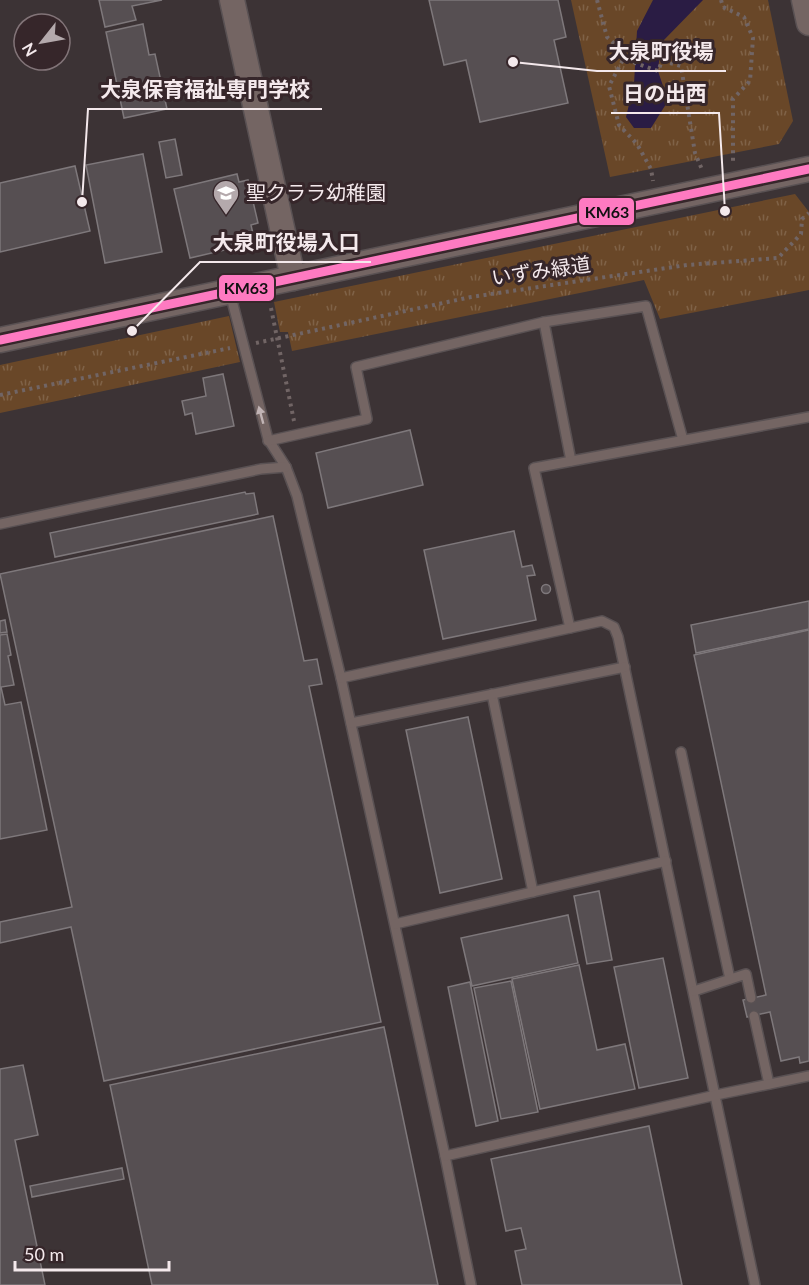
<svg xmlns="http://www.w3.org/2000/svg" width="809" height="1285" font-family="Lato,'Noto Sans JP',sans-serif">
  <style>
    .grass { fill: url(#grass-tufts) }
    .water { fill: #2a1c44 }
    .building { fill: #564f52; stroke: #7e787b; stroke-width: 1.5 }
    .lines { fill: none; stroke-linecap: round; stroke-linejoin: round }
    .service-casing { stroke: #595153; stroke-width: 12 }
    .tertiary-casing { stroke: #595153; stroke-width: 27 }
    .path { stroke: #716565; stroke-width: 4; stroke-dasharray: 3 4.5; stroke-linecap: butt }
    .service { stroke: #746563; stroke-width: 9 }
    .tertiary { stroke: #746563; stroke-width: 24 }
    .bus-1-casing { stroke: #36262a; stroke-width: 14 }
    .bus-1 { stroke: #fe7ac1; stroke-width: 9 }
    .oneway { fill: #c1b4b5 }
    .labels { text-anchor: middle; stroke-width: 6; stroke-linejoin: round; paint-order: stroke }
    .poi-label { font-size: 20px; fill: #f4e9ec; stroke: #36262a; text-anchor: start }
    .street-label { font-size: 20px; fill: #f4e9ec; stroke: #36262a }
    .leader { fill: none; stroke: #f4e9ec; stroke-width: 2 }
    .callout-dot { fill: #f4e9ec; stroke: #36262a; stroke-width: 2 }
    .callout-label { font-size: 21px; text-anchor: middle; font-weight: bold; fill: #f4e9ec; stroke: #36262a; stroke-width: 6; stroke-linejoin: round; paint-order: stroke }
    .line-badge { stroke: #36262a; stroke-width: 2 }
    .pale-badge-label { font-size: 16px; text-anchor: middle; font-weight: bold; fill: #111 }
  </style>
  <defs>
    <pattern id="grass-tufts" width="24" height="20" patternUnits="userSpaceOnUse" patternTransform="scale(1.5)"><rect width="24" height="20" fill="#694728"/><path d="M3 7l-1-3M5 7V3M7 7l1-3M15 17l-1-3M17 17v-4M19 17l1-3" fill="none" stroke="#7f6247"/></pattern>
  </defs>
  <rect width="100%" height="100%" fill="#3c3335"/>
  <g class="grass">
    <path d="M 571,0 L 768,0 L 793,121 L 779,144 L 610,177 Z"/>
    <path d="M 795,194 L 809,212 L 809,290 L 660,319 L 644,280 L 292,351 L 288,332 L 280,332 L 274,302 Z"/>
    <path d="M 229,316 L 240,362 L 0,413 L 0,365 Z"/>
  </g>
  <path class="water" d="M 653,0 L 703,0 L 661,43 L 658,71 L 668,101 L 651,128 L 634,128 L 626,117 L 634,84 L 637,31 Z"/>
  <g class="building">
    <path d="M 99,0 L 162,0 L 132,6 L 136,20 L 105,27 Z"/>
    <path d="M 429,0 L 558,0 L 566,37 L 554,40 L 568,103 L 480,122 L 466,60 L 444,65 Z"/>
    <path d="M 143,24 L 149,55 L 155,54 L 167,109 L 124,118 L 106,32 Z"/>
    <path d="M 175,139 L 182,175 L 166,178 L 159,142 Z"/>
    <path d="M 143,154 L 162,252 L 105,263 L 86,165 Z"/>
    <path d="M 75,166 L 90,231 L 0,252 L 0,183 Z"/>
    <path d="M 237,174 L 239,182 L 248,180 L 258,223 L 251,225 L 255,243 L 190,258 L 174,189 Z"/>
    <path d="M 223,374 L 234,426 L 196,434 L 192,413 L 185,415 L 182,401 L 206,396 L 203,378 Z"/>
    <path d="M 410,430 L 423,485 L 328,508 L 316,453 Z"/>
    <path d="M 245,492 L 246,494 L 254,493 L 258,514 L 55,557 L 50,533 Z"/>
    <path d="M 273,516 L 304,661 L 317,659 L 322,684 L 309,686 L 381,1022 L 104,1081 L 71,927 L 0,943 L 0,922 L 72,907 L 0,574 Z"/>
    <path d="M 514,531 L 522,567 L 532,565 L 535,575 L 527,576 L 536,620 L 443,639 L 424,550 Z"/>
    <circle cx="546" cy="589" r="4.5"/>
    <path d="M 809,601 L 809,629 L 696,653 L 691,625 Z"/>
    <path d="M 5,620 L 7,632 L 0,633 L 0,621 Z"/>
    <path d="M 809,630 L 809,1061 L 800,1063 L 799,1057 L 781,1061 L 770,1012 L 747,1017 L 743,1000 L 766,995 L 694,655 Z"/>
    <path d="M 7,634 L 11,655 L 8,656 L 14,685 L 1,687 L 5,705 L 21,702 L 47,830 L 0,839 L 0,635 Z"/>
    <path d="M 468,717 L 502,879 L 440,893 L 406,730 Z"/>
    <path d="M 599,891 L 612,960 L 587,964 L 574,896 Z"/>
    <path d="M 568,915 L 578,963 L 472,986 L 461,938 Z"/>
    <path d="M 663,958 L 688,1078 L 639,1088 L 614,967 Z"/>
    <path d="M 579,965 L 597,1050 L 625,1044 L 635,1089 L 540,1109 L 512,979 Z"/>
    <path d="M 511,981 L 538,1112 L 501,1119 L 474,988 Z"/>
    <path d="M 470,982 L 498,1121 L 476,1126 L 448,987 Z"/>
    <path d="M 384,1027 L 438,1285 L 152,1285 L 110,1085 Z"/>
    <path d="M 23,1065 L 38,1135 L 15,1140 L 45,1285 L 0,1285 L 0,1069 Z"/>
    <path d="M 649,1126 L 682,1285 L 522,1285 L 515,1251 L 526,1249 L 521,1228 L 506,1231 L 491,1159 Z"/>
    <path d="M 122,1168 L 124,1179 L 32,1197 L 30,1186 Z"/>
  </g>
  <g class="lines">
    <g class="service-casing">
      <g id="service">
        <path d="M 230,293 L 268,439 L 286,467 L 297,496 L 341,678 L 445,1156 L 471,1285"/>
        <path d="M 544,322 L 571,461"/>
        <path d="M 268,441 L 367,419 L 356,367 L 544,322 L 646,306 L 683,440"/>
        <path d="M 0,524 L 261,469 L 286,467"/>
        <path d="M 570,628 L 534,468 L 809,417"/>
        <path d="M 341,678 L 602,621 L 614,627 L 618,637 L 755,1285"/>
        <path d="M 492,694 L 533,892"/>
        <path d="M 351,723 L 625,667"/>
        <path d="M 681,752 L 730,979"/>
        <path d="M 395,924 L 666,861"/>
        <path d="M 694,991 L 746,974 L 751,998"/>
        <path d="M 754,1016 L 769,1084"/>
        <path d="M 445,1156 L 716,1095 L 809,1076"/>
      </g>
    </g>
    <g class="tertiary-casing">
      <g id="tertiary">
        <path d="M 232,0 L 293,278"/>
        <path d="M 804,0 L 809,23"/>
        <path d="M 0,340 L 809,169"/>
      </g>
    </g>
    <g class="path">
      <path d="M 597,0 L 607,37 L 635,63 L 658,71 L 662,61 L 681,66 L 695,153 L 703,172"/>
      <path d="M 721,0 L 723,7 L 744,17 L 753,38 L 750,81 L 733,99 L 733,165"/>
      <path d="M 626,54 L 609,86 L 619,125 L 637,144 L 651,169 L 653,181"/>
      <path d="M 271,308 L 294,421"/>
      <path d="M 256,343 L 471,297 L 687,265 L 778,258 L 801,234 L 802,219 L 809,213"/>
      <path d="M 0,395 L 230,348"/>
    </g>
    <use href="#service" class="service"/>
    <use href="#tertiary" class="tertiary"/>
    <g class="bus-1-casing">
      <path id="bus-1" d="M 0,340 L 809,169"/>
    </g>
    <use href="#bus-1" class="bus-1"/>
  </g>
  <defs><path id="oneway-solid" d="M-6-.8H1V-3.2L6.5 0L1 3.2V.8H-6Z" transform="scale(1.5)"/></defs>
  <use class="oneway" href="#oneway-solid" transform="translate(261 415) rotate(-105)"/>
  <defs>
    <g id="school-pin" transform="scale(1.35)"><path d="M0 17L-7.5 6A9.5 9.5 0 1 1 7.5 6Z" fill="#b4a9ac" stroke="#36262a"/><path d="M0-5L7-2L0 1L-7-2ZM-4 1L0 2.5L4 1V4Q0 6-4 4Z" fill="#fff"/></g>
  </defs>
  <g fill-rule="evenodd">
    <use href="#school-pin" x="226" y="193"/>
  </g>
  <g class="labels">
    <g class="poi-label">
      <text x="246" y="200">聖クララ幼稚園</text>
    </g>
    <g class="street-label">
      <text transform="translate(541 271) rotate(-8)" y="7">いずみ緑道</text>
    </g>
  </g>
  <path class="leader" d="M513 62L597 71H726M82 202L88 109H322M725 211L719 113H611M132 331L200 262H371"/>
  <g class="callout-dot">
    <circle cx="513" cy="62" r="6"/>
    <circle cx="82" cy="202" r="6"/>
    <circle cx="725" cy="211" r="6"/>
    <circle cx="132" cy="331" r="6"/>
  </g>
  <g class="callout-label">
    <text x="661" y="59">大泉町役場</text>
    <text x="205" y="97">大泉保育福祉専門学校</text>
    <text x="665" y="101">日の出西</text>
    <text x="286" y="250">大泉町役場入口</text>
  </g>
  <g class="line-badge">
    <rect x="578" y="197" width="57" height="29" rx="6" fill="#fe7ac1"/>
    <rect x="218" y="274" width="57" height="28" rx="6" fill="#fe7ac1"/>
  </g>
  <g class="pale-badge-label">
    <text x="607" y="218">KM63</text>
    <text x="246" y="294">KM63</text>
  </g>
  <g transform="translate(42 42) rotate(239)"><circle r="28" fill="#36262a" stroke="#827478" stroke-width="1.5"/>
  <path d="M0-4.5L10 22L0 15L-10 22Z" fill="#b4a9ac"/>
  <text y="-9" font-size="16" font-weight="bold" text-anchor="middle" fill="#f4e9ec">N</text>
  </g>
  <path d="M15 1261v9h154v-9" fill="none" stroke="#f4e9ec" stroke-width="3"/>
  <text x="24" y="1261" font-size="18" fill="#f4e9ec" stroke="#36262a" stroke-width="4.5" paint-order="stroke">50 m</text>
</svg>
